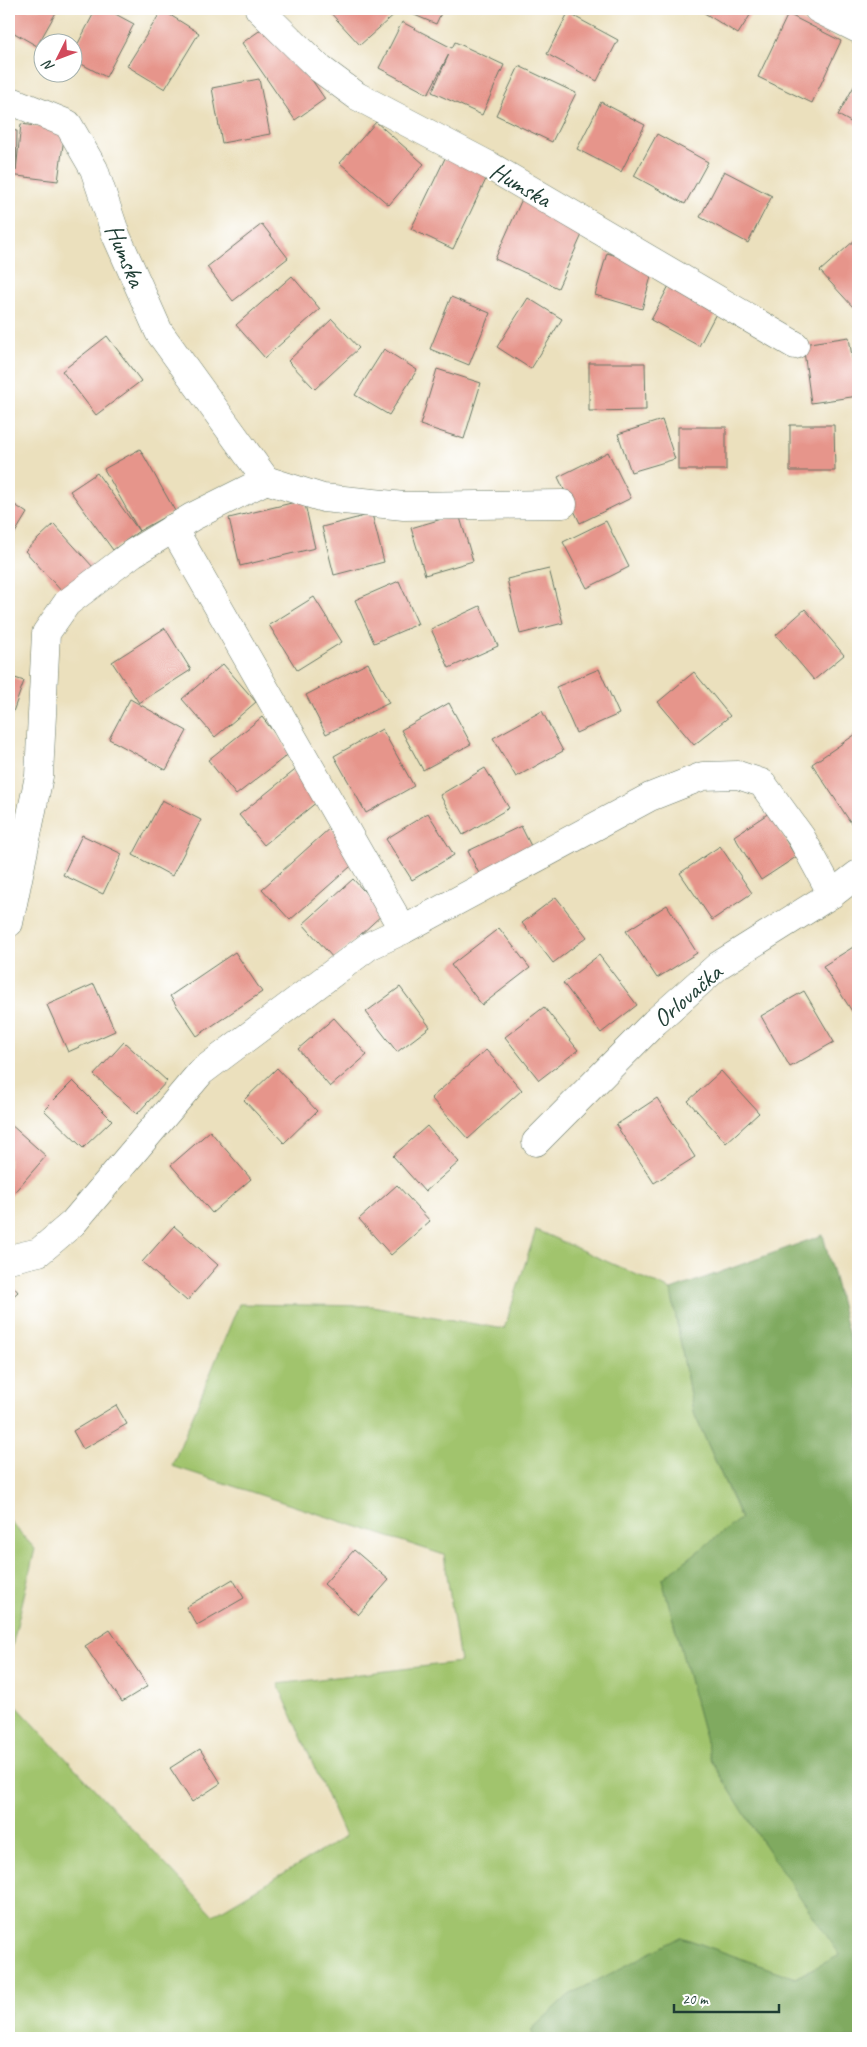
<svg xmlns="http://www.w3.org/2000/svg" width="867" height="2047" font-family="Caveat,sans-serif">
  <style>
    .green { fill: #a1c46d; stroke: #608050 }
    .forest { fill: #80aa60; stroke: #50744a }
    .building { fill: #e6958b }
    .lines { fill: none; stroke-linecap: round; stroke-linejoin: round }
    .minor-casing { stroke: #667664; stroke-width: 29 }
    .minor { stroke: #fff; stroke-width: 28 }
    .labels { text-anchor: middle; stroke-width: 4; stroke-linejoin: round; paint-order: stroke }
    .street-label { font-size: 25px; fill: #1f3d34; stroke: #fff }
  </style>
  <rect width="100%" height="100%" fill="#fff"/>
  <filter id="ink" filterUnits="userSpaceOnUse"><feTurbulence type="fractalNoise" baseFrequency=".02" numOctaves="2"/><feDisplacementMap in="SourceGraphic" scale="10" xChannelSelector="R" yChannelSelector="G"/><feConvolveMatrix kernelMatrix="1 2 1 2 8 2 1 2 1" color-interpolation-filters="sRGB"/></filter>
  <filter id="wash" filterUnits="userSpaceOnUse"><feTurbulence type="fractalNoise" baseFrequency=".0096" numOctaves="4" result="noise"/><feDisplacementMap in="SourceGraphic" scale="20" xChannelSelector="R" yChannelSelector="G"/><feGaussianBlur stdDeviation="1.12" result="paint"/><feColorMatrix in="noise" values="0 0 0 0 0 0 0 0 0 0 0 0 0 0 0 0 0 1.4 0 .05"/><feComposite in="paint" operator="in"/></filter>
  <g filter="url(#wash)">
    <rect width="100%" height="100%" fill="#ebe0bd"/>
    <g class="green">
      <path d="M 536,1230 L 671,1290 L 693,1411 L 741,1519 L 662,1579 L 711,1760 L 761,1840 L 841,1955 L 795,1978 L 681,1937 L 531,2030 L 535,2038 L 9,2038 L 9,1698 L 213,1915 L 345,1837 L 278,1684 L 460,1662 L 444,1555 L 172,1466 L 239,1304 L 372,1306 L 504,1329 Z"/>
      <path d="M 9,1520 L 35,1549 L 9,1659 Z"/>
    </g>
    <path class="forest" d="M 823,1235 L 858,1371 L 858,2038 L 535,2038 L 531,2030 L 569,1995 L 681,1937 L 795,1978 L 840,1955 L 761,1840 L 711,1760 L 662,1579 L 741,1518 L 693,1411 L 671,1290 Z"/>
    <g id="blocks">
      <g class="building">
        <path d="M 9,9 L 58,9 L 37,46 L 9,30 Z"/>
        <path d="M 96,9 L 106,9 L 134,24 L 106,77 L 72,59 L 72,55 Z"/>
        <path d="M 327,9 L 394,9 L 397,12 L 360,45 Z"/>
        <path d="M 400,9 L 443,9 L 436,24 Z"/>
        <path d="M 698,9 L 754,9 L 738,34 Z"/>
        <path d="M 162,10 L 199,33 L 165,89 L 127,66 Z"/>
        <path d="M 568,13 L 618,40 L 597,81 L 547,54 Z"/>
        <path d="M 788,14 L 841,41 L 812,103 L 758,77 Z"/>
        <path d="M 272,22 L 325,99 L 295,120 L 242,43 Z"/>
        <path d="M 402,22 L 452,48 L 455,42 L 504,65 L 482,115 L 432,92 L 449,54 L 428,94 L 379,68 Z"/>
        <path d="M 519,66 L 576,93 L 552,142 L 496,115 Z"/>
        <path d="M 259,79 L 270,134 L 222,143 L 212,88 Z"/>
        <path d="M 858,79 L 858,126 L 838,115 Z"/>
        <path d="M 601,102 L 645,125 L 621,172 L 577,149 Z"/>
        <path d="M 376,122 L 424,164 L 389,205 L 340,163 Z"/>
        <path d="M 21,124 L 65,130 L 58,181 L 9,175 L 9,130 L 17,131 L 16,171 Z"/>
        <path d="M 657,134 L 708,162 L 685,204 L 634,176 Z"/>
        <path d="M 448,152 L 489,173 L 453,249 L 411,229 Z"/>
        <path d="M 724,171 L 772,196 L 748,243 L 700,217 Z"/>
        <path d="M 522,199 L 585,228 L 558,288 L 495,259 Z"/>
        <path d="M 262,224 L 288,258 L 233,301 L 207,267 Z"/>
        <path d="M 856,239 L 858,241 L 858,303 L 853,307 L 820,271 Z"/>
        <path d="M 607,253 L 654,266 L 642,309 L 595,295 Z"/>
        <path d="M 292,276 L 320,309 L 265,358 L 236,325 Z"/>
        <path d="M 673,278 L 721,304 L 699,346 L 651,320 Z"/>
        <path d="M 9,291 L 12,291 L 10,327 L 9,327 Z"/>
        <path d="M 451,297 L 490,313 L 469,365 L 430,349 Z"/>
        <path d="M 528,298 L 562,319 L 531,369 L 497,347 Z"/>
        <path d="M 332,319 L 359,348 L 315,389 L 288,361 Z"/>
        <path d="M 107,336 L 141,381 L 96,415 L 62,371 Z"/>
        <path d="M 849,337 L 858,396 L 811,403 L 803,344 Z"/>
        <path d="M 384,349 L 417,370 L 389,415 L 355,395 Z"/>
        <path d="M 589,363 L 645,363 L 646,410 L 589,411 Z"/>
        <path d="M 437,369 L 481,383 L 464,439 L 420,425 Z"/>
        <path d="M 662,420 L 675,459 L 631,472 L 618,434 Z"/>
        <path d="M 790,425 L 834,425 L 835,471 L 790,471 Z"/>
        <rect x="678" y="427" width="48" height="43"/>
        <path d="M 140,449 L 175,511 L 139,531 L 113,550 L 70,491 L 97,473 L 139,531 L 104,469 Z"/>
        <path d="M 608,452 L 631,498 L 580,523 L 558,477 Z"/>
        <path d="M 304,500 L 315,548 L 240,566 L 229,518 Z"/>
        <path d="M 9,501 L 27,513 L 9,543 Z"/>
        <path d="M 372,514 L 384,562 L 334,575 L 322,527 Z"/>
        <path d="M 459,514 L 473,561 L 425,575 L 411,528 Z"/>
        <path d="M 606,521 L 629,567 L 587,588 L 563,542 Z"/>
        <path d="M 54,524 L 93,567 L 64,594 L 25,551 Z"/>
        <path d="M 549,569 L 563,623 L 520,634 L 507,579 Z"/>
        <path d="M 399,581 L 418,624 L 374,643 L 355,600 Z"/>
        <path d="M 314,597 L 342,642 L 297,670 L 269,625 Z"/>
        <path d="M 480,606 L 498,646 L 449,668 L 431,629 Z"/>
        <path d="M 805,609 L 844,655 L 814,680 L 776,635 Z"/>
        <path d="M 165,628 L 191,670 L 139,703 L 112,662 Z"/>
        <path d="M 368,663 L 389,703 L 326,734 L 306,695 Z"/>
        <path d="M 223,664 L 256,702 L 215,737 L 182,699 Z"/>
        <path d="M 599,669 L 619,714 L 576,733 L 556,687 Z"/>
        <path d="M 694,672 L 730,716 L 694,745 L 658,702 Z"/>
        <path d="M 9,676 L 24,681 L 9,723 Z"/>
        <path d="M 130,699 L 187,731 L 166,770 L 109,739 Z"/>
        <path d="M 449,703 L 471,744 L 423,770 L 401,730 Z"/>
        <path d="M 542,711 L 563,751 L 516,777 L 493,738 Z"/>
        <path d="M 262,717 L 290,753 L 236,795 L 208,760 Z"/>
        <path d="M 382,729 L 414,786 L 366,813 L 334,756 Z"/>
        <path d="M 856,734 L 858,737 L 858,819 L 851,823 L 812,764 Z"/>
        <path d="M 299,767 L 323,797 L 264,845 L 239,815 Z"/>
        <path d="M 485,768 L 509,808 L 463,835 L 440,795 Z"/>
        <path d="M 162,800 L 201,820 L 172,876 L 133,855 Z"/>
        <path d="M 428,813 L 454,855 L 412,880 L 386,839 Z"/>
        <path d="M 769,813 L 796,857 L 761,880 L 734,836 Z"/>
        <path d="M 521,826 L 536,856 L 483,882 L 468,851 Z"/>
        <path d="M 331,827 L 359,859 L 290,920 L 262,889 Z"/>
        <path d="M 82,835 L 122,854 L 103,894 L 63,875 Z"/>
        <path d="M 720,846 L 752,893 L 712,920 L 680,873 Z"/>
        <path d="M 353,879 L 384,913 L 334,959 L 303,924 Z"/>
        <path d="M 556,897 L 587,937 L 553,963 L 522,923 Z"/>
        <path d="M 667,905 L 697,953 L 657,978 L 626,931 Z"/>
        <path d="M 499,928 L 530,968 L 482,1005 L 451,965 Z"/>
        <path d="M 858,944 L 858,1018 L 857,1019 L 823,966 Z"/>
        <path d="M 235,952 L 262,992 L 197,1036 L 170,996 Z"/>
        <path d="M 599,955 L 637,1005 L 601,1033 L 563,983 Z"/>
        <path d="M 94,984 L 115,1031 L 68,1052 L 47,1005 Z"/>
        <path d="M 400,987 L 430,1027 L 397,1052 L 366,1012 Z"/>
        <path d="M 804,991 L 834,1042 L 790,1067 L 761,1016 Z"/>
        <path d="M 544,1007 L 578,1050 L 539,1080 L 505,1037 Z"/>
        <path d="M 334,1018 L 367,1055 L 330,1087 L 298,1049 Z"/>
        <path d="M 124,1042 L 167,1081 L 137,1114 L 94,1075 Z"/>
        <path d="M 486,1050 L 522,1090 L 468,1139 L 431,1098 Z"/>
        <path d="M 277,1068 L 317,1111 L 284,1143 L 244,1100 Z"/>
        <path d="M 721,1071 L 759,1113 L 726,1143 L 688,1101 Z"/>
        <path d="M 73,1081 L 112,1120 L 83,1148 L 44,1110 Z"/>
        <path d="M 657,1098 L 695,1157 L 654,1183 L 616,1125 Z"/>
        <path d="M 9,1123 L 46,1156 L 11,1196 L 9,1194 Z"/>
        <path d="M 427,1126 L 459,1162 L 425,1192 L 393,1156 Z"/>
        <path d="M 210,1131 L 251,1179 L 212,1213 L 171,1165 Z"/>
        <path d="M 397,1185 L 430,1221 L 391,1255 L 359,1219 Z"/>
        <path d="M 174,1226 L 218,1265 L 187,1301 L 142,1262 Z"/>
        <path d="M 9,1281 L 18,1292 L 9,1300 Z"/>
        <path d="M 116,1405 L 127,1424 L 83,1449 L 73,1431 Z"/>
        <path d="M 354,1550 L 389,1580 L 358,1615 L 324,1584 Z"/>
        <path d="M 233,1579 L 244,1598 L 197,1625 L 186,1607 Z"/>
        <path d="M 110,1630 L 148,1686 L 122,1702 L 85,1646 Z"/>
        <path d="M 200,1749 L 221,1783 L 192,1802 L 170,1768 Z"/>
      </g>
    </g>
  </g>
  <g filter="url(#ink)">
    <use href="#blocks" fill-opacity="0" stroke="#667664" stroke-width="1"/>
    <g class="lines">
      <g class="minor-casing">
        <g id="minor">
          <path d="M 259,9 L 319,68 L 357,96 L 490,166 L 795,345"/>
          <path d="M 818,9 L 858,29"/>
          <path d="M 9,100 L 68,124 L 94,169 L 116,235 L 159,332 L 266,480"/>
          <path d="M 173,528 L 403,930"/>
          <path d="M 9,923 L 39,776 L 46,633 L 67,603 L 133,553 L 192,517 L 266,480 L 323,498 L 404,506 L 563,504"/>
          <path d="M 536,1142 L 655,1022 L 719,965 L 832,894 L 858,874"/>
          <path d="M 9,1259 L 39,1252 L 73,1223 L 201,1072 L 369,946 L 403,930 L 650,797 L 703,776 L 738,775 L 762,783 L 801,837 L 832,894"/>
        </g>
      </g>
      <use href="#minor" class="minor"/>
    </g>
  </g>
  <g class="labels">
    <g class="street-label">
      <text transform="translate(521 184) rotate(30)" y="9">Humska</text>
      <text transform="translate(126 255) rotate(67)" y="9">Humska</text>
      <text transform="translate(687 995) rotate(-41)" y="9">Orlovačka</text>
    </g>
  </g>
  <rect width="867" height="2047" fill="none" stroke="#fff" stroke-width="30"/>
  <g transform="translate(58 58) rotate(228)"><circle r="24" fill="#ffffff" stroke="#a5b1ae"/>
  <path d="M0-4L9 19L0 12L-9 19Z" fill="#d1495b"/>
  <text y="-8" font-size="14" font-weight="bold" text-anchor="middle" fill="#1f3d34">N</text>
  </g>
  <path d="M674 2004v8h105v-8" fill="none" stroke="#1f3d34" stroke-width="2.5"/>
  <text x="682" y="2004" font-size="15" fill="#1f3d34" stroke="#ffffff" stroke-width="4" paint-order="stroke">20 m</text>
</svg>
